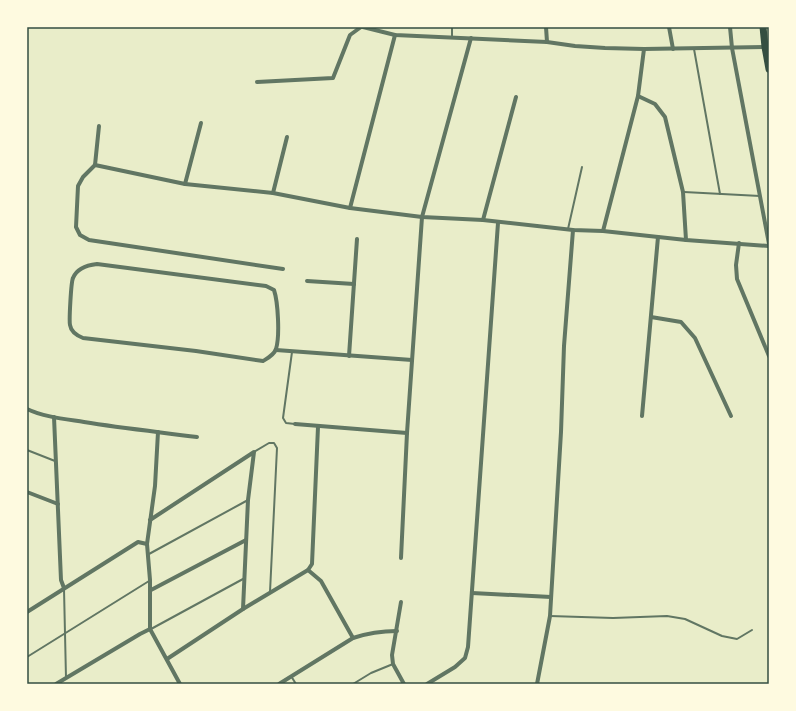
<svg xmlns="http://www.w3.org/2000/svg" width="796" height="711" font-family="'Roboto Condensed',sans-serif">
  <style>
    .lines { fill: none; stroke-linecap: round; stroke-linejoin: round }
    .service { stroke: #617663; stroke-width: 2 }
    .minor { stroke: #617663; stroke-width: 4 }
    .trunk { stroke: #344e41; stroke-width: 7 }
    .neatline { fill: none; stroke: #344e41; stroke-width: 1.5 }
  </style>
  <rect width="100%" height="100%" fill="#e9edc9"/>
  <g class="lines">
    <g class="service">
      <path d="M 452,27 L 452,37"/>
      <path d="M 694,49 L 720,194"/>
      <path d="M 684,192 L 760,196"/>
      <path d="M 568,229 L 582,167"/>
      <path d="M 292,352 L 283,418 L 286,423 L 295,424"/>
      <path d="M 27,450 L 55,461"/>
      <path d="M 254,452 L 269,443 L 274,443 L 277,448 L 270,592"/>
      <path d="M 149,554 L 248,500"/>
      <path d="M 64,589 L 66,678"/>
      <path d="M 550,616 L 613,618 L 667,616 L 685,619 L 722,636 L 737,639 L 752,630"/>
      <path d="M 151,629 L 243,579"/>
      <path d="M 27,657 L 149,581"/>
      <path d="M 291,676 L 296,684"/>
      <path d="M 353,684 L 371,673 L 393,664"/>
    </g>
    <g class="minor">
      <path d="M 363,27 L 395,35 L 547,42 L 575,46 L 605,48 L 644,49 L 765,47"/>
      <path d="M 546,27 L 547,42"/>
      <path d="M 669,27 L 673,49"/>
      <path d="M 730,27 L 732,48 L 769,244"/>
      <path d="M 257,82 L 333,78 L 350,35 L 361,27"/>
      <path d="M 638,96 L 655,104 L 665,117 L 683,192 L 686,240"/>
      <path d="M 95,165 L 185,184 L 273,193 L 350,208 L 422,217 L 483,220 L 573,230 L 603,231 L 686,240 L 769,246"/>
      <path d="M 95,165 L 83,177 L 78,186 L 76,227 L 80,235 L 89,240 L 283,269"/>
      <path d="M 95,165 L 99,126"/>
      <path d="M 185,184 L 201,123"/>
      <path d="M 273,193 L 287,137"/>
      <path d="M 350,208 L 395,35"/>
      <path d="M 483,220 L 516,97"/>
      <path d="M 603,231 L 638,96 L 644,49"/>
      <path d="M 739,243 L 736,265 L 737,279 L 769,356"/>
      <path d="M 97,264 L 266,286 L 274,290 C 278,302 280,336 276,349 C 274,355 268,358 263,361 L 196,351 L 83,338 C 78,336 71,332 70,325 C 69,321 71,282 73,278 C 77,268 88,265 97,264 Z"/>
      <path d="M 307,281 L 354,284"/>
      <path d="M 651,317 L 681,322 L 695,338 L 731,416"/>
      <path d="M 276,350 L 412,360"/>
      <path d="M 349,356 L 357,239"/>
      <path d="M 27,409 C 44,417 65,419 84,422 C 121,428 159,432 197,437"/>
      <path d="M 642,416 L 658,237"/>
      <path d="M 54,417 L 61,580 L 64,588"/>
      <path d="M 295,424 L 407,433"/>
      <path d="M 158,432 L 155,486 L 147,544 L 150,580 L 150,629 L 180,684"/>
      <path d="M 27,492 L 58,504"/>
      <path d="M 150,520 L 254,452 L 248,500 L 243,609"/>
      <path d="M 401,558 L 407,433 L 422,217 L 471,38"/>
      <path d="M 308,570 L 321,581 L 353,638"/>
      <path d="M 151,590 L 246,540"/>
      <path d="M 472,593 L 551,597"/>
      <path d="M 401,602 L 392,655 L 393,664 L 404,684"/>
      <path d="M 27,612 L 138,542 L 147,544"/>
      <path d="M 167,659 L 243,609 L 308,570 L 312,564 L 318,427"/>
      <path d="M 56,684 L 140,634 L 150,629"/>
      <path d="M 279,684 L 353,638 C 368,633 381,631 397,631"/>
      <path d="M 427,684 L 455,667 L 465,658 L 468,647 L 498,223"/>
      <path d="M 537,684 L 550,616 L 561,432 L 564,346 L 573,230"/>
    </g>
    <path class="trunk" d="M 763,27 L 765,47 L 769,69"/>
  </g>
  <rect width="796" height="711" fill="none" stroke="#fefae0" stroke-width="56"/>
  <rect x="28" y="28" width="740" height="655" class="neatline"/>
</svg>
